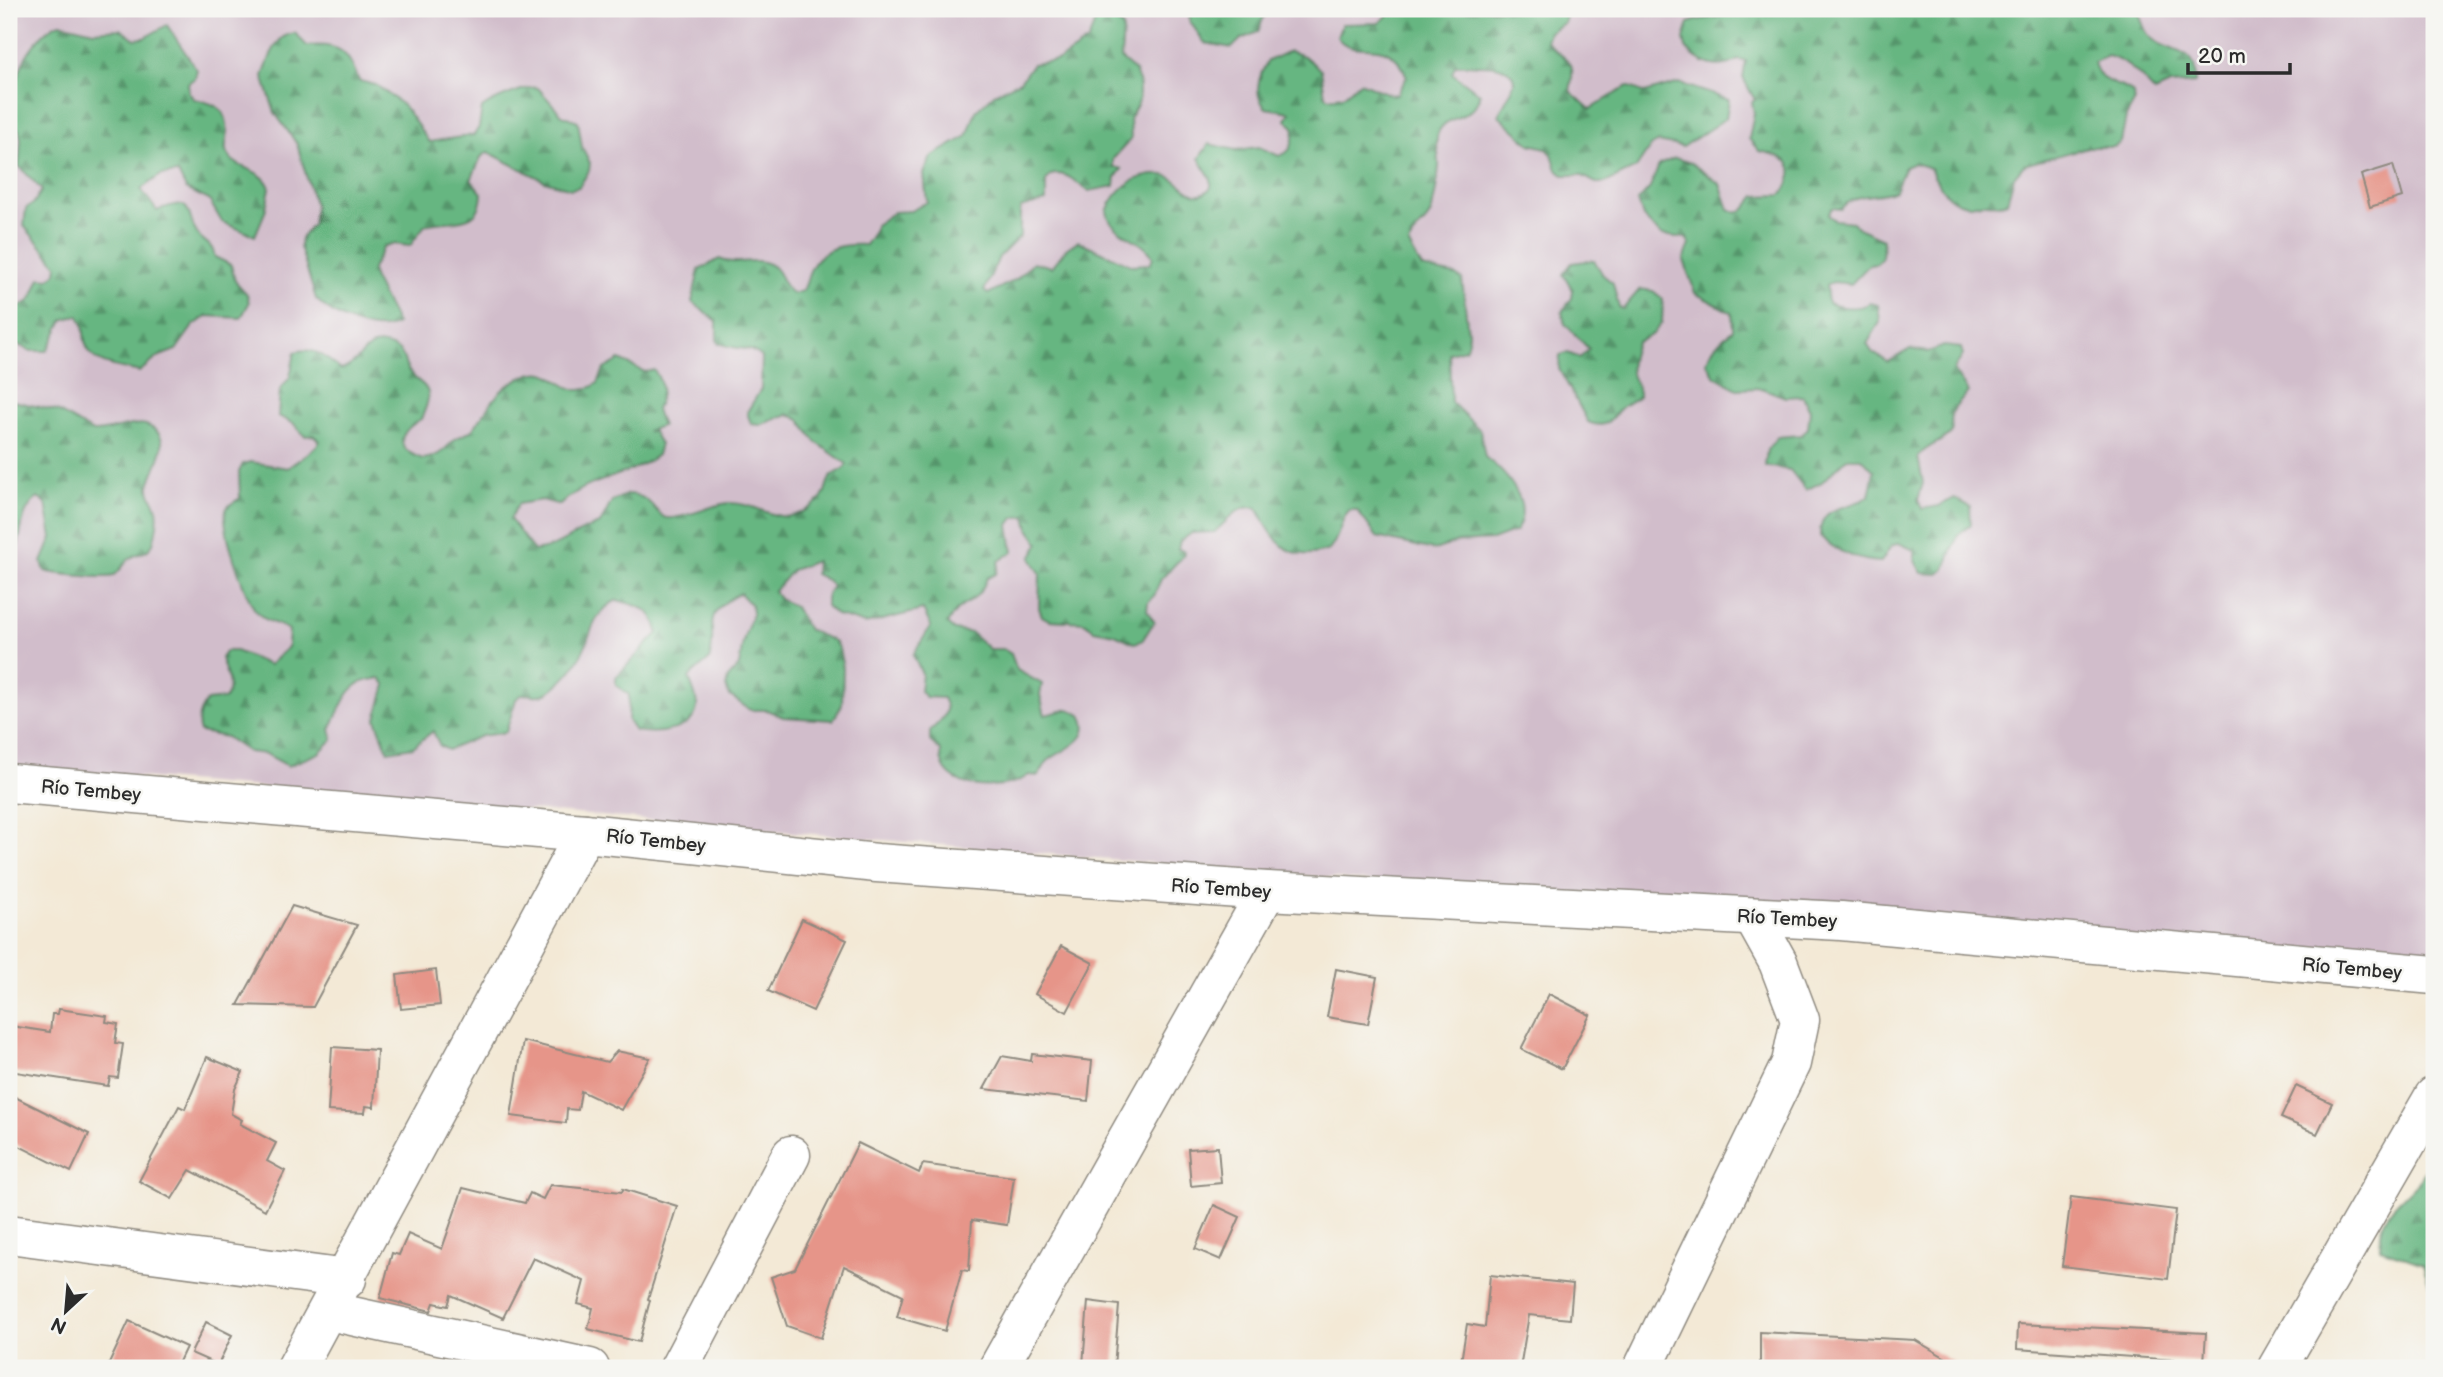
<svg xmlns="http://www.w3.org/2000/svg" width="2443" height="1377" font-family="'Balsamiq Sans',sans-serif">
  <style>
    .industrial { fill: #d1bdcb }
    .forest { fill: url(#forest-firs); stroke: #487056; stroke-width: 2 }
    .building { fill: #e69589 }
    .lines { fill: none; stroke-linecap: round; stroke-linejoin: round }
    .minor-casing { stroke: #8f8a80; stroke-width: 41 }
    .minor { stroke: #fff; stroke-width: 38 }
    .labels { text-anchor: middle; stroke-width: 5; stroke-linejoin: round; paint-order: stroke }
    .street-label { font-size: 19px; fill: #2b2b2b; stroke: #f6f6f2 }
  </style>
  <defs>
    <pattern id="forest-firs" width="22" height="20" patternUnits="userSpaceOnUse" patternTransform="scale(1.75)"><rect width="22" height="20" fill="#66b681"/><path d="M5 1l3.5 6h-7zM16 11l3.5 6h-7z" fill="#54946a"/></pattern>
  </defs>
  <rect width="100%" height="100%" fill="#f6f6f2"/>
  <filter id="ink" filterUnits="userSpaceOnUse"><feTurbulence type="fractalNoise" baseFrequency=".0143" numOctaves="2"/><feDisplacementMap in="SourceGraphic" scale="14" xChannelSelector="R" yChannelSelector="G"/><feConvolveMatrix kernelMatrix="1 2 1 2 8 2 1 2 1" color-interpolation-filters="sRGB"/></filter>
  <filter id="wash" filterUnits="userSpaceOnUse"><feTurbulence type="fractalNoise" baseFrequency=".00686" numOctaves="4" result="noise"/><feDisplacementMap in="SourceGraphic" scale="28" xChannelSelector="R" yChannelSelector="G"/><feGaussianBlur stdDeviation="1.57" result="paint"/><feColorMatrix in="noise" values="0 0 0 0 0 0 0 0 0 0 0 0 0 0 0 0 0 1.4 0 .05"/><feComposite in="paint" operator="in"/></filter>
  <g filter="url(#wash)">
    <rect width="100%" height="100%" fill="#f3e9d6"/>
    <path class="industrial" d="M 9,9 L 2434,9 L 2434,971 L 9,766 Z"/>
    <g class="forest">
      <path d="M 1189,9 L 1266,9 L 1266,11 L 1258,32 L 1241,39 L 1232,48 L 1205,43 L 1190,22 Z"/>
      <path d="M 1386,9 L 1568,9 L 1564,23 L 1549,32 L 1546,41 C 1568,66 1577,54 1570,91 L 1590,109 L 1628,86 L 1645,93 L 1679,83 L 1729,100 L 1726,118 L 1683,147 L 1658,142 L 1650,147 L 1636,168 L 1605,183 L 1596,183 L 1581,175 L 1564,175 L 1557,170 L 1552,154 L 1546,148 L 1530,144 L 1499,116 C 1502,105 1509,97 1513,86 C 1521,60 1470,65 1455,65 L 1452,73 L 1480,94 C 1474,122 1446,113 1438,133 C 1434,143 1440,156 1439,166 C 1438,179 1435,196 1432,210 C 1429,224 1412,229 1409,245 L 1422,268 L 1455,275 L 1462,279 L 1469,341 L 1465,349 L 1449,353 L 1451,402 L 1480,430 L 1485,457 C 1506,473 1534,502 1516,531 L 1492,540 L 1458,542 L 1434,550 L 1377,537 L 1357,510 L 1349,510 C 1339,522 1340,538 1329,550 C 1287,565 1274,540 1257,508 C 1239,503 1227,521 1215,532 L 1192,533 L 1180,541 L 1178,549 L 1184,551 L 1183,556 L 1161,579 L 1154,596 L 1148,602 L 1147,610 L 1154,622 L 1142,641 L 1134,643 L 1115,634 L 1094,630 L 1084,622 L 1049,620 L 1042,616 L 1039,608 L 1040,573 L 1031,558 L 1039,543 L 1029,529 L 1026,516 L 1014,518 L 1009,525 L 1013,552 L 999,561 L 996,574 L 987,578 C 977,607 959,599 947,624 L 954,630 L 971,633 L 989,649 L 1003,649 L 1011,654 L 1017,670 L 1042,684 L 1040,695 L 1045,715 L 1069,709 L 1081,715 C 1097,742 1058,750 1047,762 C 1044,766 1042,772 1038,776 L 1029,775 C 1005,793 938,793 941,751 L 930,741 L 930,731 C 940,721 952,714 943,698 L 925,697 L 920,691 L 922,674 L 913,655 L 931,626 L 923,610 L 865,624 L 836,615 L 826,606 L 826,597 L 832,586 L 827,580 L 815,574 L 816,561 L 792,570 L 774,591 L 779,599 L 795,607 L 808,630 L 834,641 L 839,649 L 843,668 L 842,705 L 833,720 L 783,717 L 767,710 L 750,710 L 729,695 L 726,687 L 728,678 L 739,666 L 743,641 L 752,614 L 751,605 L 740,593 C 696,616 720,628 709,660 L 689,677 C 691,686 697,696 697,705 C 697,732 654,735 635,731 L 628,721 L 629,695 L 616,685 L 616,677 L 658,633 C 654,607 640,607 617,600 C 590,614 592,637 579,659 C 573,670 552,695 539,695 C 534,696 528,694 523,694 L 516,699 L 506,732 L 481,736 L 448,750 L 440,746 L 433,731 L 413,747 L 388,751 L 376,719 L 386,685 L 381,679 C 348,677 342,705 330,730 L 333,739 L 319,753 L 288,766 L 266,754 L 248,752 L 226,737 L 200,732 C 196,720 199,710 207,701 L 225,699 C 234,684 225,674 221,658 L 226,651 L 236,651 L 269,665 L 288,647 L 289,630 C 277,623 265,622 256,611 C 246,600 218,521 227,508 C 229,504 236,501 240,498 L 239,472 L 243,464 L 251,462 L 288,468 C 297,460 315,451 320,441 L 313,435 L 305,436 L 293,423 L 278,416 L 280,390 L 290,377 L 295,352 C 315,345 327,359 341,370 C 367,361 364,331 400,351 C 404,357 404,360 406,366 C 417,390 440,379 421,419 C 398,433 393,448 423,459 C 439,457 444,450 454,440 C 460,435 468,434 473,429 C 492,404 497,385 530,374 C 558,364 565,406 598,383 L 604,369 L 620,360 L 645,372 L 654,370 C 665,386 662,393 656,410 L 662,426 L 647,431 L 653,432 L 660,444 L 657,455 C 627,479 587,477 560,505 L 542,500 L 518,504 L 510,519 L 534,551 C 564,547 573,531 600,524 L 612,501 L 628,494 C 653,495 656,517 667,518 C 682,520 716,503 729,503 C 768,503 779,535 819,501 C 827,495 825,484 831,477 C 836,471 843,472 847,464 L 816,442 L 800,420 L 788,414 L 760,425 L 751,424 L 747,412 L 761,389 L 762,357 C 750,345 732,351 717,342 L 717,321 L 692,302 L 699,270 L 719,259 C 738,267 753,256 769,264 C 782,270 781,286 793,294 L 802,291 C 808,284 807,274 813,265 C 824,246 845,244 865,245 L 875,230 L 875,225 L 894,212 L 911,211 L 927,202 L 924,174 L 931,157 L 967,136 L 976,111 L 994,94 L 1020,81 L 1033,64 L 1059,60 L 1088,41 L 1095,22 L 1103,17 L 1117,21 L 1123,28 L 1121,59 L 1135,71 L 1139,82 L 1139,101 L 1130,118 L 1131,139 L 1113,159 L 1113,167 L 1122,169 L 1116,177 L 1115,186 L 1089,191 C 1076,184 1067,170 1051,175 L 1046,181 L 1046,201 L 1020,208 L 1020,236 L 999,257 L 984,291 L 988,294 L 1017,279 L 1033,262 L 1052,267 L 1066,249 L 1078,241 L 1131,265 L 1150,264 L 1153,257 C 1142,237 1110,235 1107,211 C 1117,187 1137,173 1164,175 C 1181,177 1194,208 1211,187 L 1211,179 L 1199,158 L 1209,144 L 1236,150 L 1259,147 L 1279,156 C 1294,152 1293,140 1294,127 L 1286,120 L 1290,112 L 1266,108 C 1253,95 1258,76 1268,61 L 1289,51 L 1304,56 L 1321,70 L 1325,95 L 1329,98 L 1343,96 L 1360,82 L 1391,95 L 1397,94 L 1407,77 C 1389,29 1355,62 1337,37 L 1342,24 L 1379,23 L 1387,16 Z"/>
      <path d="M 1739,9 L 2136,9 C 2143,18 2142,30 2151,38 C 2171,55 2199,46 2195,83 L 2170,85 L 2155,92 C 2140,76 2129,62 2108,56 L 2094,62 C 2098,84 2116,82 2132,92 L 2135,101 L 2126,117 L 2121,142 L 2114,147 L 2088,147 L 2024,165 L 2014,177 L 2007,202 C 1998,206 1995,203 1985,203 C 1980,202 1975,205 1969,205 C 1949,204 1937,184 1930,168 L 1914,163 L 1905,167 L 1895,190 C 1876,199 1856,190 1841,209 L 1832,208 L 1828,215 L 1835,220 L 1853,222 L 1858,228 L 1883,239 L 1882,257 L 1877,264 L 1869,265 L 1851,284 L 1833,282 L 1826,286 L 1828,303 C 1839,308 1859,310 1870,303 L 1878,305 L 1880,322 L 1867,344 L 1872,352 L 1888,362 L 1910,349 L 1928,352 L 1944,346 L 1961,348 L 1963,355 L 1954,370 L 1968,392 C 1955,411 1949,405 1952,432 C 1943,443 1927,444 1918,457 L 1923,483 L 1918,500 L 1922,509 L 1939,506 L 1954,498 L 1970,507 L 1971,524 L 1958,535 L 1945,569 L 1938,574 L 1922,573 L 1914,559 L 1914,550 L 1899,543 L 1891,546 L 1881,562 C 1859,561 1836,552 1820,536 C 1819,502 1850,511 1869,496 L 1874,471 L 1862,458 L 1847,458 L 1822,482 L 1806,490 L 1790,470 L 1765,466 L 1767,450 L 1777,437 L 1802,435 L 1808,428 L 1810,410 L 1803,396 L 1785,397 L 1762,388 L 1737,389 L 1715,376 L 1706,362 L 1714,347 L 1733,329 L 1732,313 L 1695,293 L 1684,260 L 1690,244 L 1686,238 L 1661,235 L 1643,217 L 1638,201 L 1650,188 L 1659,165 L 1675,158 L 1691,163 L 1720,184 L 1729,209 L 1737,213 L 1745,209 L 1756,196 L 1782,195 C 1802,165 1789,157 1759,151 L 1749,139 L 1754,113 L 1752,102 L 1755,100 L 1743,78 L 1746,61 L 1738,60 C 1720,72 1699,64 1686,48 L 1684,39 L 1689,23 C 1705,15 1719,22 1739,9 Z"/>
      <path d="M 60,23 L 94,31 L 120,29 L 135,39 L 144,38 L 167,25 L 197,70 L 195,78 L 188,83 L 189,93 L 194,99 C 219,104 230,110 227,139 C 226,146 224,149 228,155 C 238,171 263,168 270,188 L 265,212 L 255,236 L 222,222 L 209,200 L 186,189 L 178,173 L 161,175 L 141,189 L 157,211 C 198,192 184,219 199,236 C 207,244 213,245 215,257 L 231,265 L 235,281 L 247,294 L 249,303 L 241,318 L 207,316 L 193,326 L 176,350 L 160,356 L 139,372 C 119,366 90,367 85,341 C 83,331 85,324 78,315 L 63,320 L 47,351 L 30,351 L 9,340 L 9,309 C 37,302 30,299 40,278 L 49,279 L 56,273 L 57,265 L 24,226 L 26,208 L 33,204 L 42,190 L 19,166 L 21,139 L 19,130 L 9,117 L 9,91 C 21,82 17,75 23,63 C 28,50 46,27 60,23 Z"/>
      <path d="M 295,33 L 307,46 C 340,43 348,51 359,81 L 376,85 L 404,106 L 429,142 L 474,135 L 479,127 L 482,108 C 491,101 527,85 538,88 L 562,115 L 578,121 L 582,147 L 590,163 L 589,171 L 579,187 L 571,189 L 545,181 L 488,152 L 481,157 L 471,180 L 482,193 C 481,229 451,218 425,225 L 410,246 L 393,244 L 384,246 L 372,269 L 373,277 L 397,324 C 374,337 333,317 316,299 L 300,247 L 301,238 L 313,224 L 315,206 L 297,144 L 275,113 L 263,76 C 270,59 274,35 295,33 Z"/>
      <path d="M 1594,260 L 1603,275 L 1613,283 L 1619,308 L 1623,309 L 1640,289 L 1653,291 L 1663,299 L 1662,322 L 1653,334 L 1637,342 C 1633,350 1629,363 1631,373 C 1632,382 1640,386 1639,396 C 1633,401 1625,404 1620,409 C 1609,420 1606,430 1588,422 L 1559,369 L 1560,355 L 1568,353 L 1580,358 L 1589,349 L 1565,324 L 1562,312 L 1572,298 L 1573,290 L 1563,274 L 1572,263 Z"/>
      <path d="M 9,400 L 57,411 L 93,432 C 107,433 134,421 146,425 C 179,437 152,468 149,486 C 148,494 154,499 156,506 C 160,515 156,534 153,543 C 150,552 139,553 132,557 C 124,562 121,572 113,576 C 107,579 52,574 45,571 L 42,562 L 52,538 L 46,503 L 38,498 C 15,514 26,543 9,562 Z"/>
      <path d="M 2434,1144 L 2434,1300 L 2423,1264 L 2381,1249 C 2376,1206 2409,1200 2426,1170 C 2430,1162 2429,1153 2434,1144 Z"/>
    </g>
    <g id="blocks">
      <g class="building">
        <path d="M 2393,165 L 2402,197 L 2370,207 L 2361,175 Z"/>
        <path d="M 292,906 L 357,925 L 313,1007 L 238,1005 Z"/>
        <path d="M 802,919 L 847,940 L 813,1011 L 768,991 Z"/>
        <path d="M 1061,946 L 1093,963 L 1067,1012 L 1035,994 Z"/>
        <path d="M 1336,969 L 1377,977 L 1368,1024 L 1327,1017 Z"/>
        <path d="M 436,970 L 440,1005 L 401,1009 L 397,975 Z"/>
        <path d="M 1549,994 L 1590,1015 L 1562,1069 L 1521,1049 Z"/>
        <path d="M 59,1009 L 107,1016 L 106,1022 L 118,1024 L 115,1043 L 123,1044 L 118,1078 L 110,1077 L 108,1086 L 9,1071 L 11,1026 L 50,1032 L 52,1014 L 58,1014 Z"/>
        <path d="M 523,1041 L 607,1062 L 617,1051 L 650,1058 L 621,1110 L 581,1091 L 578,1110 L 567,1109 L 566,1123 L 511,1116 Z"/>
        <path d="M 332,1047 L 377,1050 L 374,1107 L 366,1106 L 365,1113 L 328,1111 Z"/>
        <path d="M 1032,1054 L 1092,1061 L 1088,1101 L 984,1089 L 1002,1056 L 1031,1061 Z"/>
        <path d="M 207,1057 L 243,1072 L 235,1089 L 231,1114 L 242,1120 L 240,1124 L 276,1143 L 267,1161 L 285,1171 L 265,1210 L 190,1170 L 172,1199 L 139,1181 L 179,1106 L 185,1109 Z"/>
        <path d="M 2296,1086 L 2332,1103 L 2317,1134 L 2281,1118 Z"/>
        <path d="M 9,1094 L 89,1134 L 71,1172 L 9,1141 Z"/>
        <path d="M 858,1143 L 919,1173 L 923,1164 L 1014,1177 L 1007,1225 L 972,1220 L 969,1271 L 962,1270 L 945,1331 L 897,1317 L 903,1295 L 844,1266 L 821,1338 L 787,1326 L 771,1277 L 795,1269 Z"/>
        <path d="M 1218,1147 L 1221,1183 L 1191,1186 L 1188,1149 Z"/>
        <path d="M 550,1185 L 622,1192 L 623,1189 L 677,1206 L 648,1299 L 650,1300 L 639,1342 L 588,1329 L 593,1308 L 578,1304 L 584,1281 L 533,1258 L 503,1318 L 451,1295 L 448,1306 L 434,1303 L 431,1311 L 380,1298 L 392,1253 L 399,1255 L 408,1234 L 442,1249 L 463,1188 L 525,1203 L 530,1193 L 543,1199 Z"/>
        <path d="M 2071,1197 L 2176,1210 L 2168,1279 L 2062,1266 Z"/>
        <path d="M 1214,1205 L 1240,1217 L 1221,1260 L 1195,1249 Z"/>
        <path d="M 1490,1275 L 1573,1284 L 1570,1319 L 1529,1315 L 1520,1368 L 1460,1368 L 1467,1324 L 1485,1327 Z"/>
        <path d="M 1088,1301 L 1119,1305 L 1114,1367 L 1083,1365 Z"/>
        <path d="M 129,1321 L 186,1347 L 176,1368 L 107,1368 Z"/>
        <path d="M 206,1322 L 232,1335 L 218,1365 L 191,1353 Z"/>
        <path d="M 2018,1324 L 2206,1333 L 2204,1362 L 2017,1349 Z"/>
        <path d="M 1760,1332 L 1915,1340 L 1963,1368 L 1760,1366 Z"/>
      </g>
    </g>
  </g>
  <g filter="url(#ink)">
    <use href="#blocks" fill-opacity="0" stroke="#8f8a80" stroke-width="2"/>
    <g class="lines">
      <g class="minor-casing">
        <g id="minor">
          <path d="M 9,783 L 585,833 L 877,863 L 1267,891 L 1841,921 L 2434,975"/>
          <path d="M 9,1234 L 347,1279"/>
          <path d="M 329,1311 L 590,1368"/>
          <path d="M 296,1368 L 585,833"/>
          <path d="M 679,1368 L 791,1155"/>
          <path d="M 998,1368 L 1267,891"/>
          <path d="M 1643,1368 L 1791,1063 L 1800,1020 L 1778,962 L 1753,917"/>
          <path d="M 2277,1368 L 2434,1096"/>
        </g>
      </g>
      <use href="#minor" class="minor"/>
    </g>
  </g>
  <g class="labels">
    <g class="street-label">
      <text transform="translate(91 790) rotate(5)" y="7">Río Tembey</text>
      <text transform="translate(656 840) rotate(6)" y="7">Río Tembey</text>
      <text transform="translate(1221 888) rotate(4)" y="7">Río Tembey</text>
      <text transform="translate(1787 918) rotate(3)" y="7">Río Tembey</text>
      <text transform="translate(2352 968) rotate(5)" y="7">Río Tembey</text>
    </g>
  </g>
  <rect width="2443" height="1377" fill="none" stroke="#f6f6f2" stroke-width="35"/>
  <g transform="translate(66 1311) rotate(206)" stroke="#f6f6f2" stroke-width="5" paint-order="stroke">
  <path d="M0-5L12 26L0 18L-12 26Z" fill="#2b2b2b"/>
  <text y="-10" font-size="19" font-weight="bold" text-anchor="middle" fill="#2b2b2b">N</text>
  </g>
  <path d="M2188 63v10h102v-10" fill="none" stroke="#2b2b2b" stroke-width="3.5"/>
  <text x="2198" y="63" font-size="21" fill="#2b2b2b" stroke="#f6f6f2" stroke-width="5" paint-order="stroke">20 m</text>
</svg>
